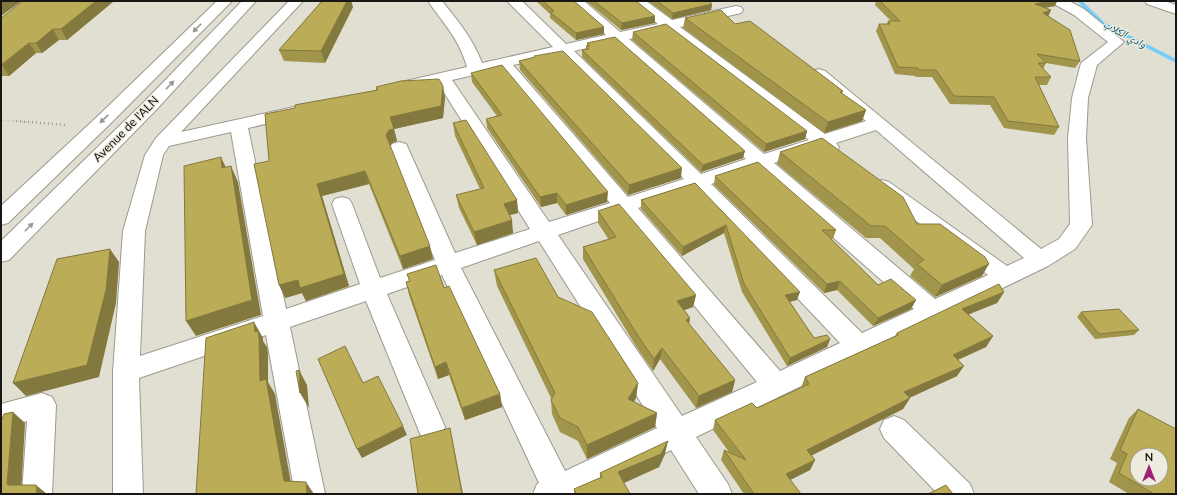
<svg xmlns="http://www.w3.org/2000/svg" width="1177" height="495" font-family="Lato,'Noto Naskh Arabic',sans-serif">
  <style>
    .lines { fill: none; stroke-linecap: round; stroke-linejoin: round }
    .stream { fill: #73cdfb; fill-rule: evenodd }
    .minor-casing { stroke: #9c9a8e; stroke-width: 2 }
    .major-casing { stroke: #9c9a8e; stroke-width: 2 }
    .path-far1 { stroke: #9b9990; stroke-width: 1.5; stroke-dasharray: 0.5 2; stroke-linecap: butt }
    .path { stroke: #9b9990; stroke-width: 2.5; stroke-dasharray: 1 3; stroke-linecap: butt }
    .minor { fill: #fff; fill-rule: evenodd }
    .major { fill: #fff; fill-rule: evenodd }
    .wall { fill: #a1944b }
    .shaded-wall { fill: #83783d }
    .building { fill: #bbac57; stroke: #83783d; fill-rule: evenodd }
    .oneway { fill: #979795 }
    .labels { text-anchor: middle; stroke-width: 3; stroke-linejoin: round; paint-order: stroke }
    .far-water-label { font-size: 11px; font-style: italic; fill: #075472; stroke: #eeecdf }
    .street-label { font-size: 12px; fill: #181713; stroke: #eeecdf }
  </style>
  <rect width="100%" height="100%" fill="#e1dfd2"/>
  <g class="lines">
    <path class="stream" d="M 1077,1 L 1082,1 L 1104,22 L 1176,59 L 1176,63 L 1100,24 Z"/>
    <g class="minor-casing">
      <g id="minor">
        <path d="M 289,1 L 303,1 L 181,132 L 294,107 L 300,108 L 303,112 L 300,116 L 248,128 L 286,309 L 360,284 L 332,204 L 335,199 L 342,197 L 349,199 L 352,204 L 380,278 L 435,260 L 390,148 L 392,144 L 399,142 L 406,144 L 408,148 L 455,253 L 530,229 L 438,83 L 403,91 L 397,89 L 395,86 L 397,83 L 467,67 C 458,37 445,26 428,1 L 442,1 C 458,21 473,39 482,63 L 553,47 L 507,1 L 522,1 L 566,44 L 606,35 L 569,1 L 584,1 L 620,32 L 658,24 L 630,1 L 646,1 L 672,20 L 736,6 L 741,7 L 743,10 L 741,13 L 680,27 L 825,134 L 866,121 L 811,74 L 813,71 L 819,69 L 825,71 L 1041,249 L 1059,239 L 1070,224 L 1068,138 L 1072,98 L 1081,63 L 1108,42 L 1074,15 L 1054,4 L 1052,1 L 1069,1 L 1084,9 L 1124,42 L 1097,65 L 1088,98 L 1086,138 L 1092,225 L 1075,249 L 1048,266 L 696,437 L 728,484 L 732,494 L 699,494 L 671,450 L 580,494 L 533,494 L 537,484 L 539,483 L 442,275 L 387,294 L 445,427 L 441,436 L 431,440 L 421,436 L 366,301 L 290,327 L 325,494 L 295,494 L 266,335 L 139,378 L 143,494 L 113,494 L 113,372 L 123,231 L 145,155 L 156,138 ZM 666,30 L 809,140 L 764,154 L 629,39 ZM 614,42 L 746,159 L 701,174 L 574,51 ZM 560,55 L 684,179 L 628,197 L 513,65 ZM 499,69 L 610,203 L 549,222 L 452,80 ZM 876,130 L 1024,258 L 1007,266 L 889,182 L 882,180 L 875,182 L 872,186 L 875,190 L 988,275 L 935,299 L 774,163 L 820,148 L 830,153 L 837,151 L 839,147 L 836,143 ZM 231,132 L 263,316 L 140,356 L 145,231 L 163,155 L 169,146 ZM 756,169 L 914,309 L 862,333 L 711,184 ZM 694,189 L 840,343 L 780,371 L 638,208 ZM 619,214 L 757,382 L 682,416 L 558,235 ZM 539,241 L 657,428 L 565,471 L 461,268 Z"/>
        <path d="M 1145,1 L 1164,1 L 1176,5 L 1176,14 L 1147,4 Z"/>
        <path d="M 42,393 L 52,397 L 56,405 L 52,494 L 22,494 L 27,421 L 1,428 L 1,404 Z"/>
        <path d="M 894,416 L 904,420 L 970,484 L 974,494 L 938,494 L 884,438 L 880,429 L 884,420 Z"/>
      </g>
    </g>
    <g class="major-casing">
      <g id="major">
        <path d="M 217,1 L 232,1 L 111,123 L 8,223 L 1,225 L 1,206 L 99,115 Z"/>
        <path d="M 242,1 L 256,1 L 156,110 L 9,260 L 1,262 L 1,241 L 144,102 Z"/>
      </g>
    </g>
    <path class="path-far1" d="M 1,120 L 29,122"/>
    <path class="path" d="M 16,121 L 66,125"/>
    <use href="#minor" class="minor"/>
    <use href="#major" class="major"/>
  </g>
  <g class="wall">
    <path d="M 114,1 L 67,40 L 59,40 L 42,53 L 36,53 L 9,76 L 1,76 L 1,18 Z"/>
    <path d="M 322,1 L 351,1 L 353,7 L 325,63 L 284,61 L 279,50 Z"/>
    <path d="M 536,1 L 574,1 L 604,27 L 604,34 L 576,40 L 550,18 L 550,14 Z"/>
    <path d="M 586,1 L 636,1 L 655,23 L 621,30 Z"/>
    <path d="M 648,1 L 709,1 L 712,4 L 711,10 L 672,19 Z"/>
    <path d="M 876,1 L 1057,1 L 1055,6 L 1045,8 L 1048,16 L 1080,61 L 1075,68 L 1046,63 L 1043,69 L 1051,77 L 1047,85 L 1038,85 L 1059,127 L 1054,135 L 1004,128 L 990,105 L 950,104 L 932,77 L 916,77 L 915,76 L 895,74 L 876,31 L 879,24 L 887,24 L 888,21 L 891,21 L 875,5 Z"/>
    <path d="M 685,18 L 735,24 L 843,91 L 842,94 L 866,110 L 862,121 L 824,133 L 683,28 Z"/>
    <path d="M 633,32 L 807,131 L 805,139 L 764,152 L 632,40 Z"/>
    <path d="M 587,43 L 743,158 L 701,172 L 582,57 L 582,50 L 586,50 L 586,46 L 587,46 Z"/>
    <path d="M 534,56 L 681,178 L 628,195 L 520,70 L 519,61 L 535,57 Z"/>
    <path d="M 471,73 L 607,202 L 566,215 L 557,203 L 541,207 L 487,128 L 486,119 L 497,116 L 472,82 Z"/>
    <path d="M 376,87 L 445,97 L 443,118 L 394,129 L 397,141 L 392,143 L 390,146 L 433,259 L 403,269 L 369,184 L 322,196 L 349,286 L 306,301 L 302,293 L 285,298 L 269,161 L 295,108 L 376,90 Z"/>
    <path d="M 453,123 L 517,200 L 518,213 L 510,215 L 513,233 L 477,245 L 459,208 L 456,195 L 480,189 L 455,136 Z"/>
    <path d="M 780,152 L 917,224 L 982,276 L 935,297 L 910,276 L 914,269 L 880,238 L 866,238 L 777,164 Z"/>
    <path d="M 715,176 L 836,230 L 833,239 L 831,239 L 878,285 L 916,300 L 911,309 L 873,326 L 837,290 L 824,293 L 714,185 Z"/>
    <path d="M 695,183 L 797,300 L 790,302 L 814,338 L 830,339 L 827,347 L 787,366 L 742,292 L 724,233 L 682,256 L 641,209 L 641,200 Z"/>
    <path d="M 598,211 L 696,295 L 693,307 L 684,310 L 690,318 L 689,324 L 735,380 L 732,392 L 696,408 L 660,359 L 653,371 L 637,348 L 583,259 L 583,247 L 609,240 L 598,223 Z"/>
    <path d="M 494,270 L 558,297 L 638,383 L 636,398 L 634,402 L 657,413 L 655,427 L 587,459 L 578,441 L 560,432 L 552,414 L 551,400 L 551,398 L 497,286 Z"/>
    <path d="M 407,274 L 444,288 L 500,394 L 502,407 L 465,420 L 449,375 L 438,379 L 409,295 L 406,282 L 409,281 Z"/>
    <path d="M 1004,292 L 997,303 L 968,314 L 993,336 L 986,347 L 958,360 L 957,376 L 909,398 L 910,398 L 903,409 L 811,456 L 815,460 L 810,470 L 790,480 L 801,494 L 744,494 L 721,460 L 724,450 L 729,452 L 713,430 L 715,420 L 757,408 L 801,388 L 805,377 L 895,336 L 897,333 Z"/>
    <path d="M 1081,312 L 1139,330 L 1134,335 L 1095,339 L 1077,317 Z"/>
    <path d="M 1138,409 L 1176,494 L 1129,494 L 1109,482 L 1117,463 L 1110,459 L 1129,418 Z"/>
    <path d="M 665,454 L 659,467 L 624,483 L 630,494 L 574,494 L 574,489 L 600,478 L 600,473 Z"/>
  </g>
  <g class="shaded-wall">
    <path d="M 1,1 L 22,1 L 1,16 Z"/>
    <path d="M 96,1 L 114,1 L 67,40 L 61,29 Z"/>
    <path d="M 347,1 L 351,1 L 353,7 L 325,63 L 321,51 Z"/>
    <path d="M 1048,1 L 1057,1 L 1055,6 L 1031,10 L 1035,4 Z"/>
    <path d="M 712,4 L 711,10 L 672,19 L 673,13 Z"/>
    <path d="M 1051,10 L 1048,17 L 1043,13 Z"/>
    <path d="M 655,16 L 655,23 L 621,30 L 622,23 Z"/>
    <path d="M 604,27 L 604,34 L 576,40 L 576,33 Z"/>
    <path d="M 53,29 L 59,40 L 42,53 L 36,43 Z"/>
    <path d="M 29,43 L 36,53 L 9,76 L 2,65 Z"/>
    <path d="M 443,86 L 445,97 L 443,118 L 394,129 L 397,141 L 392,143 L 389,147 L 386,135 L 390,117 Z"/>
    <path d="M 866,110 L 862,121 L 824,133 L 828,122 Z"/>
    <path d="M 807,131 L 805,139 L 764,152 L 766,144 Z"/>
    <path d="M 745,151 L 743,158 L 701,172 L 703,165 Z"/>
    <path d="M 221,157 L 228,172 L 222,168 Z"/>
    <path d="M 231,166 L 238,182 L 261,315 L 196,336 L 186,321 Z"/>
    <path d="M 682,168 L 681,178 L 628,195 L 629,185 Z"/>
    <path d="M 365,171 L 369,184 L 322,196 L 349,286 L 306,301 L 302,293 L 285,298 L 279,285 L 317,184 Z"/>
    <path d="M 608,192 L 607,202 L 566,215 L 566,205 Z"/>
    <path d="M 557,193 L 557,203 L 541,207 L 540,197 Z"/>
    <path d="M 517,200 L 518,213 L 506,216 L 504,204 Z"/>
    <path d="M 512,220 L 513,233 L 477,245 L 474,232 Z"/>
    <path d="M 726,225 L 724,233 L 682,256 L 683,247 Z"/>
    <path d="M 430,246 L 433,259 L 403,269 L 400,256 Z"/>
    <path d="M 110,249 L 119,262 L 116,303 L 99,377 L 26,396 L 13,383 Z"/>
    <path d="M 989,264 L 982,276 L 935,297 L 942,285 Z"/>
    <path d="M 840,281 L 837,290 L 824,293 L 827,284 Z"/>
    <path d="M 800,292 L 797,300 L 783,303 L 785,295 Z"/>
    <path d="M 1004,292 L 997,303 L 955,320 L 962,309 Z"/>
    <path d="M 696,295 L 693,307 L 676,313 L 677,301 Z"/>
    <path d="M 916,300 L 911,309 L 873,326 L 878,318 Z"/>
    <path d="M 690,318 L 688,330 L 686,320 Z"/>
    <path d="M 254,322 L 263,338 L 263,341 L 267,347 L 268,353 L 268,382 L 275,394 L 293,494 L 284,481 L 260,381 Z"/>
    <path d="M 993,336 L 986,347 L 946,365 L 953,355 Z"/>
    <path d="M 830,339 L 827,347 L 787,366 L 790,358 Z"/>
    <path d="M 662,348 L 660,359 L 653,371 L 654,359 Z"/>
    <path d="M 446,362 L 449,375 L 438,379 L 435,367 Z"/>
    <path d="M 964,366 L 957,376 L 898,403 L 904,392 Z"/>
    <path d="M 299,370 L 307,385 L 309,408 L 300,393 Z"/>
    <path d="M 735,380 L 732,392 L 696,408 L 699,396 Z"/>
    <path d="M 638,383 L 636,398 L 627,413 L 628,399 Z"/>
    <path d="M 500,394 L 502,407 L 465,420 L 462,408 Z"/>
    <path d="M 910,398 L 903,409 L 802,460 L 807,450 Z"/>
    <path d="M 13,412 L 25,423 L 21,494 L 7,484 Z"/>
    <path d="M 657,413 L 655,427 L 587,459 L 587,445 Z"/>
    <path d="M 403,426 L 407,435 L 362,458 L 357,449 Z"/>
    <path d="M 450,428 L 452,437 L 463,494 L 462,494 Z"/>
    <path d="M 668,441 L 665,454 L 659,467 L 617,486 L 618,472 Z"/>
    <path d="M 815,460 L 810,470 L 782,484 L 786,474 Z"/>
    <path d="M 306,482 L 314,494 L 307,494 Z"/>
    <path d="M 36,485 L 47,494 L 37,494 Z"/>
  </g>
  <g class="building">
    <path d="M 23,1 L 96,1 L 61,29 L 53,29 L 36,43 L 29,43 L 1,65 L 1,18 Z"/>
    <path d="M 322,1 L 347,1 L 321,51 L 279,50 Z"/>
    <path d="M 543,1 L 574,1 L 604,27 L 576,33 L 550,12 L 554,11 Z"/>
    <path d="M 594,1 L 636,1 L 655,16 L 622,23 Z"/>
    <path d="M 657,1 L 709,1 L 712,4 L 673,13 Z"/>
    <path d="M 880,1 L 1048,1 L 1035,4 L 1051,10 L 1043,13 L 1070,30 L 1080,61 L 1037,54 L 1046,63 L 1038,63 L 1051,77 L 1035,77 L 1059,127 L 1008,121 L 994,97 L 954,96 L 936,70 L 919,70 L 918,68 L 898,67 L 879,24 L 890,24 L 888,21 L 900,21 Z"/>
    <path d="M 721,10 L 735,24 L 750,21 L 843,91 L 840,92 L 866,110 L 828,122 L 685,18 Z"/>
    <path d="M 666,24 L 807,131 L 766,144 L 633,32 Z"/>
    <path d="M 615,37 L 745,151 L 703,165 L 582,50 L 589,49 L 586,46 L 590,46 L 587,43 Z"/>
    <path d="M 563,51 L 682,168 L 629,185 L 519,61 L 535,57 L 534,56 Z"/>
    <path d="M 502,65 L 608,192 L 566,205 L 557,193 L 540,197 L 486,119 L 502,115 L 471,73 Z"/>
    <path d="M 439,79 L 443,86 L 441,106 L 390,117 L 394,129 L 389,130 L 386,135 L 430,246 L 400,256 L 365,171 L 317,184 L 344,274 L 300,288 L 298,280 L 279,285 L 254,164 L 269,161 L 265,114 L 295,108 L 295,105 L 300,104 L 378,90 L 376,87 L 401,81 Z"/>
    <path d="M 466,120 L 517,200 L 504,204 L 512,220 L 474,232 L 456,195 L 484,188 L 453,123 Z"/>
    <path d="M 822,138 L 903,197 L 917,224 L 940,224 L 985,257 L 989,264 L 942,285 L 917,264 L 924,260 L 885,226 L 871,226 L 780,152 Z"/>
    <path d="M 221,157 L 222,168 L 231,166 L 252,300 L 186,321 L 184,166 Z"/>
    <path d="M 758,162 L 836,230 L 822,230 L 878,285 L 891,279 L 916,300 L 878,318 L 840,281 L 827,284 L 715,176 Z"/>
    <path d="M 695,183 L 800,292 L 785,295 L 814,338 L 827,335 L 830,339 L 790,358 L 744,284 L 726,225 L 683,247 L 641,200 Z"/>
    <path d="M 619,204 L 696,295 L 677,301 L 690,318 L 686,320 L 735,380 L 699,396 L 662,348 L 654,359 L 638,336 L 583,247 L 616,237 L 598,211 Z"/>
    <path d="M 110,249 L 106,290 L 87,365 L 13,383 L 57,259 Z"/>
    <path d="M 536,258 L 558,297 L 592,312 L 638,383 L 628,399 L 657,413 L 587,445 L 578,427 L 560,418 L 551,400 L 555,393 L 494,270 Z"/>
    <path d="M 436,265 L 444,288 L 449,286 L 500,394 L 462,408 L 446,362 L 435,367 L 406,282 L 410,281 L 407,274 Z"/>
    <path d="M 999,284 L 1004,292 L 962,309 L 993,336 L 953,355 L 964,366 L 904,392 L 910,398 L 807,450 L 815,460 L 786,474 L 801,494 L 754,494 L 724,450 L 746,460 L 715,420 L 752,403 L 757,408 L 809,384 L 805,377 L 898,335 L 897,333 Z"/>
    <path d="M 1119,309 L 1139,330 L 1099,334 L 1081,312 Z"/>
    <path d="M 254,322 L 255,332 L 258,331 L 259,337 L 260,381 L 266,379 L 284,481 L 306,482 L 307,494 L 196,494 L 206,338 Z"/>
    <path d="M 345,346 L 363,383 L 378,376 L 403,426 L 357,449 L 318,359 Z"/>
    <path d="M 299,370 L 300,393 L 296,371 Z"/>
    <path d="M 1138,409 L 1176,429 L 1176,494 L 1154,494 L 1119,473 L 1127,454 L 1120,450 ZM 1137,455 L 1161,455 L 1161,479 L 1137,479 Z"/>
    <path d="M 13,412 L 7,484 L 8,485 L 36,485 L 37,494 L 1,494 L 1,422 L 4,414 Z"/>
    <path d="M 450,428 L 462,494 L 418,494 L 410,439 Z"/>
    <path d="M 668,441 L 661,454 L 618,472 L 630,494 L 576,494 L 574,489 L 602,477 L 600,473 Z"/>
    <path d="M 946,485 L 953,494 L 928,494 Z"/>
  </g>
  <defs><path id="oneway-solid" d="M-6-.8H1V-3.2L6.5 0L1 3.2V.8H-6Z"/></defs>
  <g class="oneway">
    <use href="#oneway-solid" transform="translate(197 28) rotate(135)"/>
    <use href="#oneway-solid" transform="translate(170 85) rotate(-46)"/>
    <use href="#oneway-solid" transform="translate(104 119) rotate(136)"/>
    <use href="#oneway-solid" transform="translate(29 227) rotate(-45)"/>
  </g>
  <g class="labels">
    <g class="far-water-label">
      <text transform="translate(1125 34) rotate(28)" y="4">وادي الكلاب</text>
    </g>
    <g class="street-label">
      <text transform="translate(126 129) rotate(-45)" y="4">Avenue de l'ALN</text>
    </g>
  </g>
  <rect width="1177" height="495" fill="none" stroke="#181713" stroke-width="4"/>
  <g transform="translate(1149 467)"><circle r="19" fill="#eeecdf" stroke="#98978d"/>
  <path d="M0-3L7 15L0 10L-7 15Z" fill="#9e2177"/>
  <text y="-6" font-size="11" font-weight="bold" text-anchor="middle" fill="#181713">N</text>
  </g>
</svg>
